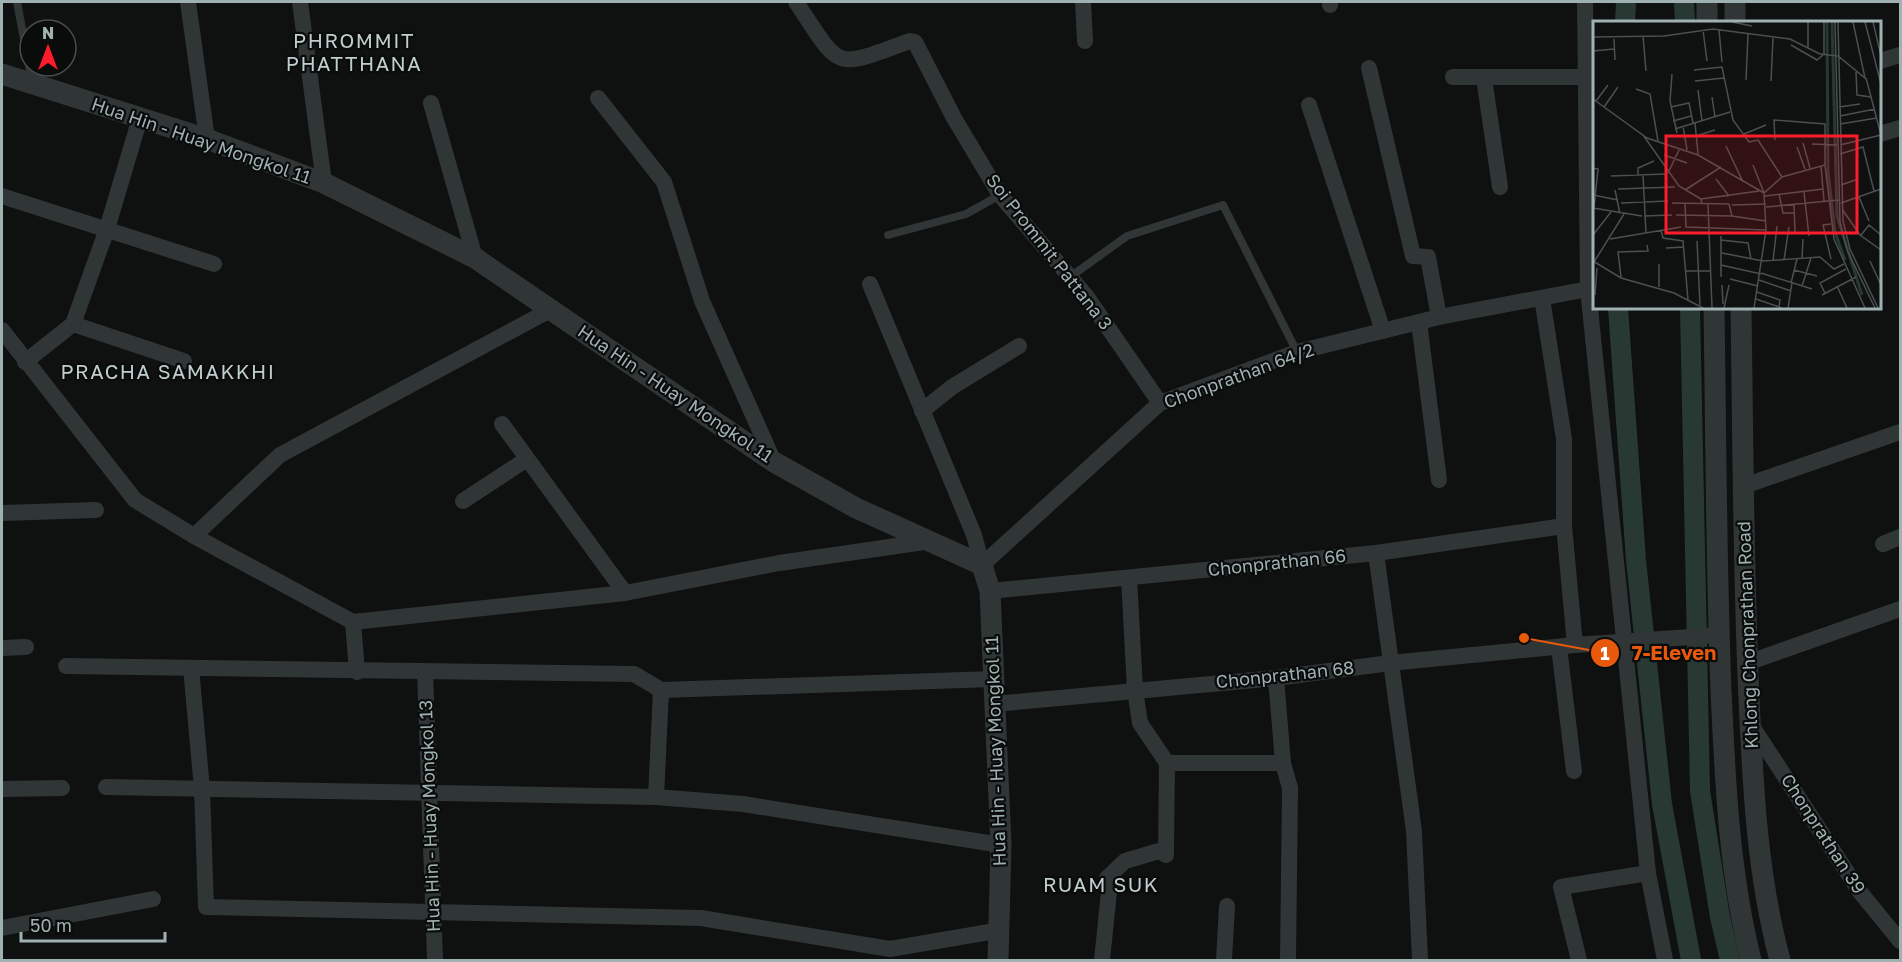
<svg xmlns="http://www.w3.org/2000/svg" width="1902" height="962" font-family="'Golos Text',sans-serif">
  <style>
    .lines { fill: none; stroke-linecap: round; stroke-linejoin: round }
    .canal { stroke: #283934; stroke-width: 20 }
    .service { stroke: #303535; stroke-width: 8 }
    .minor { stroke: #303535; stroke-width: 16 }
    .tertiary { stroke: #303535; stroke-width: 21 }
    .labels { text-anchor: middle; stroke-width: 4.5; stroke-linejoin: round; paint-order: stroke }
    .street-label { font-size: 18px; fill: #9fb2b1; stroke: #0a0b0b }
    .neighbourhood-label { font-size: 20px; letter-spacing: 1.5px; fill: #c0cece; stroke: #0a0b0b }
    .inset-river { fill: none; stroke: #283934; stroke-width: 3 }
    .inset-road { fill: none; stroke: #495150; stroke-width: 1.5 }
    .view { fill: #fb1c2c; fill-opacity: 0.15; stroke: #fb1c2c; stroke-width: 3 }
    .inset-edge { fill: none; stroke: #9fb2b1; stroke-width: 3 }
    .leader { fill: none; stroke: #e8590c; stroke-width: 2 }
    .callout-dot { fill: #e8590c; stroke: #0a0b0b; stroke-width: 2 }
    .mark-label { font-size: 18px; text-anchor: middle; font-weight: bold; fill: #fff }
    .callout-label { font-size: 20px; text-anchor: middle; font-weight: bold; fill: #e8590c; stroke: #0a0b0b; stroke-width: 4.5; stroke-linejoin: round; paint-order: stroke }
  </style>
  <rect width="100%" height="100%" fill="#0f1010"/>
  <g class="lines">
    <g class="canal">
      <path d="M 1684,2 L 1685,22"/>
      <path d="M 1625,22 L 1626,2"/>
      <path d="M 1618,308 L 1636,560 L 1662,804 L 1691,960"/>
      <path d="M 1690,308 L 1700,791 L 1720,917 L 1730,960"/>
    </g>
    <g class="service">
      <path d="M 17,2 L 32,81"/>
      <path d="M 888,235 L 966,214 L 1000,195"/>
      <path d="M 1070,277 L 1127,236 L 1223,205 L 1297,352"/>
    </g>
    <g class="minor">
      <path d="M 188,2 L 207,139"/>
      <path d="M 300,2 L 324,183"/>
      <path d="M 796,2 C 842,70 831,70 910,41 L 915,42 L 954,118 L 1000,195 L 1087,297 L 1160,403"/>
      <path d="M 1083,2 L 1085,41"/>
      <path d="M 1585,2 L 1588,289 L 1648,873 L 1665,960"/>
      <path d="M 1330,5 L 1330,2"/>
      <path d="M 1880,61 L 1900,55"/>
      <path d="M 1369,68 L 1413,256 L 1428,257 L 1439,317"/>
      <path d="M 1453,77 L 1593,77"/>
      <path d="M 1484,78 L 1500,187"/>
      <path d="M 598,98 L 664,182 L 702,301 L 774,462"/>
      <path d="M 431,103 L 475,258"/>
      <path d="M 1309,105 L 1383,331"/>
      <path d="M 1880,134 L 1900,128"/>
      <path d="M 2,196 L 214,264"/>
      <path d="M 870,284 L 974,535 L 982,565 L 1160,403 L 1297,352 L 1439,317 L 1588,289"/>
      <path d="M 1542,298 L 1564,439 L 1564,526 L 1575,645"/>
      <path d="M 1419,322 L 1439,480"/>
      <path d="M 73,324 L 184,361"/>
      <path d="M 2,330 L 135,500 L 194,536 L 353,622 L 357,672"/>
      <path d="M 25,362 L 73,324 L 107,229 L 140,118"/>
      <path d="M 922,411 L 952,387 L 1019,346"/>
      <path d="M 502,424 L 625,593"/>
      <path d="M 1744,486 L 1900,432"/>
      <path d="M 463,501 L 527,459"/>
      <path d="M 2,513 L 96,510"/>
      <path d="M 194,536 L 280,455 L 552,309"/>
      <path d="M 1883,544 L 1900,537"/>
      <path d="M 1376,553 L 1414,831 L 1420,960"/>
      <path d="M 1129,578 L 1135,690 L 1140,723 L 1167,763 L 1283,763"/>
      <path d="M 990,591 L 1376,553 L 1564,526"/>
      <path d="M 353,622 L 625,593 L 779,563 L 931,541"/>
      <path d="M 1559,647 L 1574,771"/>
      <path d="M 2,648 L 26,647"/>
      <path d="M 1747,663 L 1900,609"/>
      <path d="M 66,666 L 634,674 L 661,690 L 656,797 L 743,804 L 1001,845"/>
      <path d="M 191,668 L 202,789 L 206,907 L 701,918 L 890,949 L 1001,930"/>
      <path d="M 425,672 L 435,960"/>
      <path d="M 1276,678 L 1283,763 L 1290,788 L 1288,960"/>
      <path d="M 661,690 L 993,679"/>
      <path d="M 995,704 L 1276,678 L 1390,663 L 1575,645 L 1719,635"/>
      <path d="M 1750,723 L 1860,892 L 1900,941"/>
      <path d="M 106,787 L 656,797"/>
      <path d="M 2,789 L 62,788"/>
      <path d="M 1107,878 L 1125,861 L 1159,851 L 1166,855 L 1167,763"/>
      <path d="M 2,928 L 153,899"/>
      <path d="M 1102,960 L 1109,892"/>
      <path d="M 1224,960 L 1227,906"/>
      <path d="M 1579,960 L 1561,887 L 1648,873"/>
    </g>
    <g class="tertiary">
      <path d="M 1707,2 L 1707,22"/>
      <path d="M 1735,2 L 1735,22"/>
      <path d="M 2,74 L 207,139 L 324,183 L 475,258 L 774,462 L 856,508 L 982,565 L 990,591 L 1001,845 L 998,960"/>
      <path d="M 1714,308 C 1716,435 1716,562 1721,690 C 1725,780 1729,872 1751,960"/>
      <path d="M 1741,308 C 1743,438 1743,569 1749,699 C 1753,787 1757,875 1780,960"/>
    </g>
  </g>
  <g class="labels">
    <g class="street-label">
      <text transform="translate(201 141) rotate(19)" y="6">Hua Hin - Huay Mongkol 11</text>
      <text transform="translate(1049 252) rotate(52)" y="6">Soi Prommit Pattana 3</text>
      <text transform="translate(1239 376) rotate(-20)" y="6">Chonprathan 64/2</text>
      <text transform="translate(675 394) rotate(34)" y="6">Hua Hin - Huay Mongkol 11</text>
      <text transform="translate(1277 563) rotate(-6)" y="6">Chonprathan 66</text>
      <text transform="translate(1748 635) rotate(-92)" y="6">Khlong Chonprathan Road</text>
      <text transform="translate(1285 675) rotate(-6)" y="6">Chonprathan 68</text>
      <text transform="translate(996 751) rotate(-92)" y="6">Hua Hin - Huay Mongkol 11</text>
      <text transform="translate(430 816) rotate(-92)" y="6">Hua Hin - Huay Mongkol 13</text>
      <text transform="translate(1823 834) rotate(57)" y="6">Chonprathan 39</text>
    </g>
    <g class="neighbourhood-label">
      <text x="354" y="48">PHROMMIT<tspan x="354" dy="23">PHATTHANA</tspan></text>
      <text x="168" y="379">PRACHA SAMAKKHI</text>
      <text x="1101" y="892">RUAM SUK</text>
    </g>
  </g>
  <g transform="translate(1593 21)">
    <rect width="288" height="288" fill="#0f1010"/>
    <path class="inset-river" d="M 234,1 L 235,150 L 242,211 L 252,239M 239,1 L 244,195 L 269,274"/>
    <path class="inset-road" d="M 139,1 L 159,5M 215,1 L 215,26M 231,1 L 231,34M 242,1 L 247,201 L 254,229 L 282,287M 245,1 L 250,200 L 257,228 L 285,287M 272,1 L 288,63M 280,1 L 288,35M 110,9 L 114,40M 126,9 L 129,41M 50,15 L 53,50M 0,16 L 71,15 L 120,8 L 197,18 L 227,33 L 245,35 L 272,57 L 260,1M 21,18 L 22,39M 198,24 L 224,39 L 230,34M 0,30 L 21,28M 101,49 L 129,46 L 140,99 L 156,121 L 165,119 L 189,156M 263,51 L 264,74 L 278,76M 79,53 L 77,80 L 84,112M 273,57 L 288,114M 153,59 L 155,13M 102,60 L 131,57M 178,60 L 180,17M 43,68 L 57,73 L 65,120M 105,69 L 109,100M 119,76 L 122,96M 0,78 L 54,117 L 105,134 L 171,172 L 173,209 L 161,287M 3,80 L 15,64M 11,86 L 25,66M 78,86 L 96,82 L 100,102M 246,86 L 267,83M 247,95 L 282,88M 80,100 L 98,95M 102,102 L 105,133M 247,103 L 284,97M 90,105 L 94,129M 82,108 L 137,91M 151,113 L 173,104M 50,114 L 86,165 L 108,178 L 109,183M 103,115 L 122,109M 182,119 L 181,99 L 232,103 L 232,144 L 241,218 L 272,287M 210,122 L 217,147M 219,123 L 244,124M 247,124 L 288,114M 133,125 L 150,161M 204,126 L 212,148M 247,133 L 270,126 L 281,170M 71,134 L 94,142M 160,144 L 171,172 L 189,156 L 232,144M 228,145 L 231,180M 0,147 L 5,148 L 1,187M 75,152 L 87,127M 45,154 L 45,147 L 61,140M 50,154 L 53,212M 18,155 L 72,153M 123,158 L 136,175M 248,164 L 265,158M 25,168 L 82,166M 22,169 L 27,193M 92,169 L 128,146M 211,171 L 216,215M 186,173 L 190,192 L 202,192M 0,174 L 25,179M 172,175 L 230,168M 266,176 L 276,200M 108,178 L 166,170M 28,182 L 75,180M 79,182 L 136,183 L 139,195 L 173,200M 92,182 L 93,206 L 173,209M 248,182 L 288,168M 115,183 L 119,287M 201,183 L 202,213M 139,184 L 173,183M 173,186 L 246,179M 0,187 L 49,195M 249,188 L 267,214 L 288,229M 83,194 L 139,195M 51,195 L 79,194M 238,203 L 230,204 L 238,238M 68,209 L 70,217 L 90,220 L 95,279M 0,214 L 18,191M 268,214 L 276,204 L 288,214M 128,215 L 128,256M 17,218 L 88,206M 128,219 L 155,222 L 158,238M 104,220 L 107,284M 73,227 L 91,226M 129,232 L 170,240 L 227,236 L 241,248 L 251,243M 209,238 L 210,218M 191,239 L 196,206M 0,240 L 28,257 L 81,272 L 110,287M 180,240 L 184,205M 277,240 L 288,264M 1,241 L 31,193M 66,243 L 66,266M 128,244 L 168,253M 201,249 L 224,255M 92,250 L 117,250M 168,252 L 219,268M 28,256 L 25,231 L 55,230 L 54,224M 137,258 L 165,265M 166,259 L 198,270M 198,262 L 204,238M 129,264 L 130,283M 209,265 L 218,237M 244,265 L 254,287M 164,271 L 187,279 L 186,286M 232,272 L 227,262 L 253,248M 2,274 L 4,247M 229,274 L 263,256M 163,278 L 189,287M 131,287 L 136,264M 195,287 L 199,262"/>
    <path class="view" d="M 73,115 L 264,115 L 264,212 L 73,212 Z"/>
    <rect width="288" height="288" class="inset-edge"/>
  </g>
  <path class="leader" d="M1524 638L1605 653"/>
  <g class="callout-dot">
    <circle cx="1524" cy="638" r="6"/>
    <circle cx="1605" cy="653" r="15"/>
  </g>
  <g class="mark-label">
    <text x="1605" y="660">1</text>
  </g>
  <g class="callout-label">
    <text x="1674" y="660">7-Eleven</text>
  </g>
  <rect width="1902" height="962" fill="none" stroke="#9fb2b1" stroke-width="6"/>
  <g transform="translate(48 48)"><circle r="28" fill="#0a0b0b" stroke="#464e4d" stroke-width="1.5"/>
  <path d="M0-4.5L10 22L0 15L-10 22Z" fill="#fb1c2c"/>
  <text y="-9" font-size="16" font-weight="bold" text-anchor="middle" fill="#9fb2b1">N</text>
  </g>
  <path d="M21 932v9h144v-9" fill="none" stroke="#9fb2b1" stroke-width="3"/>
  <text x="30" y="932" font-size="18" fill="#9fb2b1" stroke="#0a0b0b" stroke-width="4.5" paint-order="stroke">50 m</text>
</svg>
